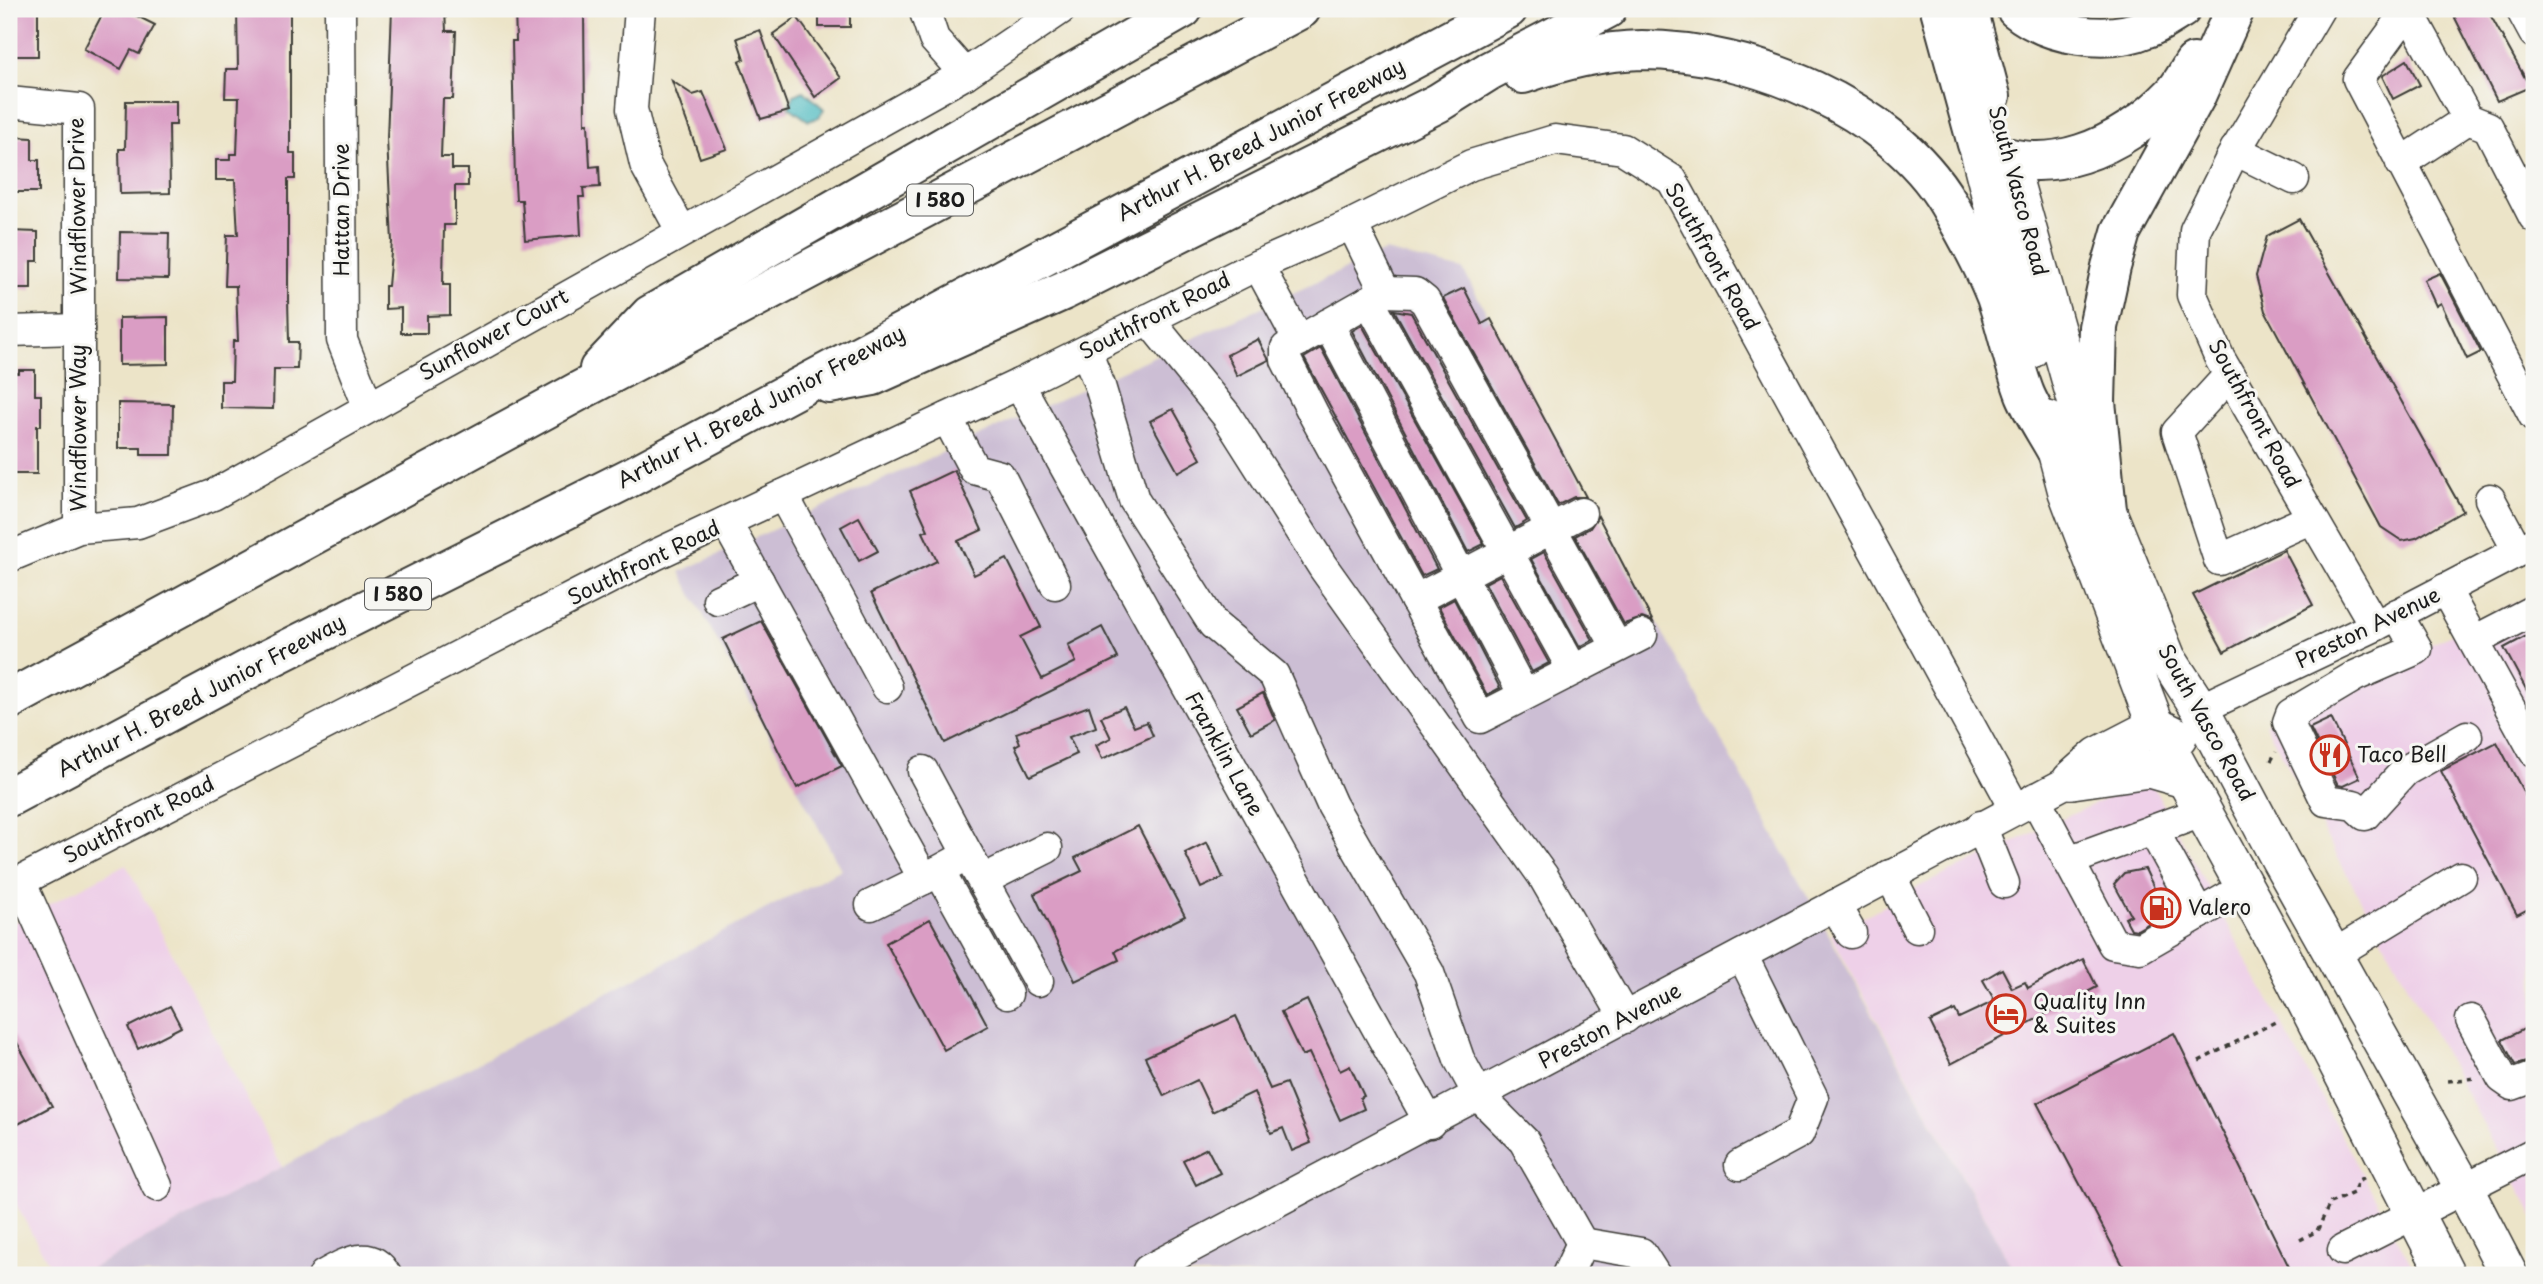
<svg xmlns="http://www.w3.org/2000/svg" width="2543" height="1284" font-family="'Playpen Sans',sans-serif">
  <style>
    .built { fill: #eed0e8 }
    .industrial { fill: #ccbed4 }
    .water { fill: #4ab9c0; stroke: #336a6e; stroke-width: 2 }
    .building { fill: #da9dc4 }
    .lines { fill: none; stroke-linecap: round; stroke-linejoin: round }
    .minor-casing { stroke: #3b3a36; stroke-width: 33 }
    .major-casing { stroke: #3b3a36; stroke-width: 40 }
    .highway-casing { stroke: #3b3a36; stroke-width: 42 }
    .path { stroke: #3b3a36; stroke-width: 3.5; stroke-dasharray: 5 5; stroke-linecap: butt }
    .minor { stroke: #fff; stroke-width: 30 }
    .major { stroke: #fff; stroke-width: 37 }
    .highway { stroke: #fff; stroke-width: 38 }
    .labels { text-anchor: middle; stroke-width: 6; stroke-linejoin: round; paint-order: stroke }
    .shield { fill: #f6f6f2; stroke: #5d5d5c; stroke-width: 2 }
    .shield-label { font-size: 19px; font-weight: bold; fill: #1c1c1c }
    .street-label { font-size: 21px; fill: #1c1c1c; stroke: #f6f6f2 }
    .poi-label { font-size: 21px; fill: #1c1c1c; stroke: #f6f6f2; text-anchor: start }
  </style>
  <rect width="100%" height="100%" fill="#f6f6f2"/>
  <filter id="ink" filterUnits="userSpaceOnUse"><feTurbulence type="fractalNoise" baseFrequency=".0143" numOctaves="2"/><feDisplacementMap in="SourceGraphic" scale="14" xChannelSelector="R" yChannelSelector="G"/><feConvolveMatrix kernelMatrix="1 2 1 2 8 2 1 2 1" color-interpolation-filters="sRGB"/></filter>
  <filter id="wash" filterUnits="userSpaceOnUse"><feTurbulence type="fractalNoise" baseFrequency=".00686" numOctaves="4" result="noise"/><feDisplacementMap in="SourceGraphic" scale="28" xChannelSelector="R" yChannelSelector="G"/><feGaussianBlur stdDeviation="1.57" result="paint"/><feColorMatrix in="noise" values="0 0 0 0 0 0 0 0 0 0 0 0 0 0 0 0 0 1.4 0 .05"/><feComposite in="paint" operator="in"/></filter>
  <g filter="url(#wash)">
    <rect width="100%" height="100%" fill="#ece4c8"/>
    <g class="built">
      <path d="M 2534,594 L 2534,1217 L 2265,724 Z"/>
      <path d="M 2143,781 L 2153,786 L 2417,1275 L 2016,1275 L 1831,935 L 1916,888 Z"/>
      <path d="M 126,864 L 282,1167 L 79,1275 L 55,1275 L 9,1192 L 9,925 Z"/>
    </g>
    <path class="industrial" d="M 1385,251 L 1463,270 L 2016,1275 L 79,1275 L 841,869 L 680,572 Z"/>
    <path class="water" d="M 804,91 L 824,109 L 819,117 L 809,121 L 789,107 L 794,95 Z"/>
    <g id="blocks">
      <g class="building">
        <rect x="9" y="9" width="29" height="47"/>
        <path d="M 105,9 L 123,9 L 155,25 L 139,54 L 131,50 L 121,69 L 84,49 Z"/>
        <path d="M 237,9 L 290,9 L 290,153 L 295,153 L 295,179 L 288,179 L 288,299 L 289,342 L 298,342 L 297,369 L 274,369 L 273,409 L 221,408 L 221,381 L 232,381 L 233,341 L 238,341 L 236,286 L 225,286 L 227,235 L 238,235 L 235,180 L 216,180 L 216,160 L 230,160 L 230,154 L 237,154 L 239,98 L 225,98 L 226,69 L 238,69 Z"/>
        <path d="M 392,9 L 445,9 L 446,31 L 456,31 L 453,99 L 443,99 L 441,157 L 452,157 L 452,169 L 468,169 L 468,186 L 455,186 L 455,225 L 444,225 L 443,285 L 450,285 L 450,315 L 427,316 L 427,333 L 401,333 L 401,308 L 385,309 L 385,286 L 388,286 L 392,242 L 387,139 Z"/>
        <path d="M 515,9 L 584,9 L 585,124 L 588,123 L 590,167 L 599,166 L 600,187 L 583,188 L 584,197 L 579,197 L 581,235 L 525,240 L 522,200 L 516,200 L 515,183 L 512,41 L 516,41 Z"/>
        <rect x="819" y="9" width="31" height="18"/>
        <path d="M 2468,9 L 2487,9 L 2530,87 L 2497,101 L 2454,16 Z"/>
        <path d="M 797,17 L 841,78 L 815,97 L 773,34 Z"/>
        <path d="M 760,30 L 789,111 L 761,119 L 739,61 L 744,59 L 737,38 Z"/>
        <path d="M 2407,60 L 2420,85 L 2393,99 L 2382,76 Z"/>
        <path d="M 672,81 L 693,95 L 703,92 L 727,149 L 700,158 Z"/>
        <path d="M 126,101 L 176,101 L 176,125 L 169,125 L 170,193 L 120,194 L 119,149 L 125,149 Z"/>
        <path d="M 15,137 L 32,138 L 32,160 L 39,160 L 39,192 L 9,192 L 9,145 L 15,145 Z"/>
        <path d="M 2299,219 L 2463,511 L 2416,538 L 2402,541 L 2381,527 L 2265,311 L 2256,276 L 2267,236 Z"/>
        <path d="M 9,231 L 38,232 L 38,261 L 31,261 L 31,289 L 9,289 Z"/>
        <path d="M 120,232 L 169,233 L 168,279 L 119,278 Z"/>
        <path d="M 2440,273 L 2481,352 L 2467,359 L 2441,303 L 2436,306 L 2424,280 Z"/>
        <path d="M 1464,288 L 1482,324 L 1491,319 L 1586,497 L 1574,497 L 1558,505 L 1443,298 Z"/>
        <path d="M 1394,310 L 1411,313 L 1527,521 L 1515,528 Z"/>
        <path d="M 168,317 L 168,364 L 119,365 L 119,318 Z"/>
        <path d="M 1362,325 L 1484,544 L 1468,552 L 1352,331 Z"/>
        <path d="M 1258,339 L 1269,360 L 1237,376 L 1227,355 Z"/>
        <path d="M 1321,348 L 1437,569 L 1422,576 L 1304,358 Z"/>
        <path d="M 19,370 L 35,370 L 35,395 L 41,395 L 41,426 L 37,426 L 37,474 L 9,474 L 9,373 L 19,373 Z"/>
        <path d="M 118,403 L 173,404 L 172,455 L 141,455 L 141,448 L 118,448 Z"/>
        <path d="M 1173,409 L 1201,459 L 1178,472 L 1150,421 Z"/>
        <path d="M 954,470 L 982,530 L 958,541 L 974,575 L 1007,559 L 1041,627 L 1020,637 L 1042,679 L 1076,662 L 1068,645 L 1102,627 L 1118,658 L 945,743 L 871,593 L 937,561 L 923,532 L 928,530 L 910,491 Z"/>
        <path d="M 1598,516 L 1653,622 L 1642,618 L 1624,624 L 1575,536 L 1590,528 Z"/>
        <path d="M 859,517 L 878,551 L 859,561 L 841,527 Z"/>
        <path d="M 2284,550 L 2313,605 L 2224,652 L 2193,595 Z"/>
        <path d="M 1544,552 L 1593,640 L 1580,647 L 1531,559 Z"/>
        <path d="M 1500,575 L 1549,663 L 1532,672 L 1485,583 Z"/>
        <path d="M 1454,599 L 1500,688 L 1487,695 L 1439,607 Z"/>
        <path d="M 761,621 L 842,766 L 797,788 L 723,639 Z"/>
        <path d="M 2534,632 L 2534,704 L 2504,648 Z"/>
        <path d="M 1263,693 L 1275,720 L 1251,733 L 1237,707 Z"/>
        <path d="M 1089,706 L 1096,727 L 1069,737 L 1077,754 L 1030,776 L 1015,746 L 1020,743 L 1016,733 Z"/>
        <path d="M 1124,707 L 1134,727 L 1147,722 L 1153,736 L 1102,759 L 1096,745 L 1111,738 L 1101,717 Z"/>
        <path d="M 2331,718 L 2360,778 L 2343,786 L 2338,785 L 2310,728 Z"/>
        <path d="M 2497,742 L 2534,812 L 2534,906 L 2517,915 L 2441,771 Z"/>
        <path d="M 1138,826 L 1185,916 L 1115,951 L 1119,960 L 1075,981 L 1034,894 L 1082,871 L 1075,858 Z"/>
        <path d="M 1207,842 L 1223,878 L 1201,888 L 1185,853 Z"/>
        <path d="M 2145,869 L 2166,913 L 2137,930 L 2131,929 L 2125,918 L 2131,915 L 2114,884 L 2124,873 Z"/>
        <path d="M 930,919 L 988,1026 L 944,1050 L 886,943 Z"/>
        <path d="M 2083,959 L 2097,987 L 1951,1064 L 1930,1022 L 1955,1010 L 1959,1018 L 1995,1001 L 1983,980 L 2002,969 L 2012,988 L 2025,982 L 2028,988 Z"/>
        <path d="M 1307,1000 L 1340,1071 L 1350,1066 L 1364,1096 L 1360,1098 L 1364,1109 L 1340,1120 L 1309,1053 L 1302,1056 L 1281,1012 Z"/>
        <path d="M 170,1006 L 181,1027 L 138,1049 L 128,1027 Z"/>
        <path d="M 1236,1016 L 1270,1089 L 1286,1083 L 1311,1143 L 1292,1151 L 1283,1128 L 1271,1133 L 1254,1092 L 1212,1112 L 1197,1080 L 1164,1096 L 1145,1057 Z"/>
        <path d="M 2534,1024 L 2534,1060 L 2515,1065 L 2502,1040 Z"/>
        <path d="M 9,1028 L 52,1106 L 9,1129 Z"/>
        <path d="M 2174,1033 L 2293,1275 L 2128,1275 L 2037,1103 Z"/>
        <path d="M 1207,1148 L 1220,1173 L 1196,1185 L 1183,1160 Z"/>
      </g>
    </g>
  </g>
  <g filter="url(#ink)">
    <use href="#blocks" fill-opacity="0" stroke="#3b3a36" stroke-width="2"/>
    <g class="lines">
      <g class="minor-casing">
        <g id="minor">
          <path d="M 340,9 L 342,340 L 368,406"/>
          <path d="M 640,9 L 632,109 L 645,164 L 681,230"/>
          <path d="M 924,9 L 934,39 L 965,74"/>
          <path d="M 2319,9 L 2231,158 L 2195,230 L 2192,295 L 2220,359 L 2375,626"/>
          <path d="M 2409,9 L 2358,79 L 2534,416"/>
          <path d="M 2521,9 L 2534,33"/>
          <path d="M 2408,10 L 2468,119 L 2488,127 L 2534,217"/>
          <path d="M 9,102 L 79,109 L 79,528"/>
          <path d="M 2235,150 L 2294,179"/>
          <path d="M 2401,163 L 2468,119"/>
          <path d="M 1352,224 L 1385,292"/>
          <path d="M 1258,265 L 1299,341"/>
          <path d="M 1369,301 L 1573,670"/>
          <path d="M 1148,319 L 1227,416 L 1323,567 L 1543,876 L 1625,1018"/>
          <path d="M 1328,324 L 1524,695"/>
          <path d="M 9,331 L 79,329"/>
          <path d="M 1086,351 L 1100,386 L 1134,500 L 1213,624 L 1274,675 L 1332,805 L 1429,973 L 1459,1059 L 1479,1096 L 1524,1141 L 1582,1243 L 1641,1253 L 1655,1275"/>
          <path d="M 2229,375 L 2177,432 L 2219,560 L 2312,518"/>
          <path d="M 1019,384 L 1430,1123"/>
          <path d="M 947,418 L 974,469 L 1000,476 L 1055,584"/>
          <path d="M 783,495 L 887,687"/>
          <path d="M 2490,499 L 2518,551"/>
          <path d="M 726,522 L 924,879 L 968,855 L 1038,981"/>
          <path d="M 9,557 L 79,528 L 138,523 L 213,495 L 965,74 L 1061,9"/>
          <path d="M 2445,589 L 2534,751"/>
          <path d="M 718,600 L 759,581"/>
          <path d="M 1415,600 L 1581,513"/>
          <path d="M 2397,614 L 2417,649 L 2355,676 L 2291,714 L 2288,722 L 2326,801 L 2354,805 L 2365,815 L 2405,771 L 2467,736"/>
          <path d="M 2474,641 L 2534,610"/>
          <path d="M 1617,647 L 1425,301 L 1415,293 L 1385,292 L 1286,348 L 1286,360 L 1314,415 L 1480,718 L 1642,635"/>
          <path d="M 2200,709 L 2375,626 L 2534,543"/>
          <path d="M 923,771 L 968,855"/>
          <path d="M 2035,798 L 2113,944 L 2140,948 L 2244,888"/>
          <path d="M 1981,826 L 2004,883"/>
          <path d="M 2153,830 L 2199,914"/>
          <path d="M 2068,861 L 2202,812"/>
          <path d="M 939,871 L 1007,994"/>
          <path d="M 1890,875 L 1917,928"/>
          <path d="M 983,880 L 1047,848"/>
          <path d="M 20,881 L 157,1186"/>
          <path d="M 9,887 L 655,555 L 1019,384 L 1243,272 L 1352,224 L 1471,165 L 1555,140 L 1623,149 L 1672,180 L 2015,808"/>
          <path d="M 871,905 L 924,879"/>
          <path d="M 1835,905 L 1851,933"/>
          <path d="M 2333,955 L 2461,877"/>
          <path d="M 2471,1020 L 2502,1078 L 2512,1085 L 2534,1077"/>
          <path d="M 1740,1165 L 1799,1133 L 1813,1098 L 1742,955"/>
          <path d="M 2343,1250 L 2534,1153"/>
          <path d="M 1148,1270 L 2071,780"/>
          <path d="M 324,1275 C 344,1264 370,1247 386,1275"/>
          <path d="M 1567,1275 L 1582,1243"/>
        </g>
      </g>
      <g class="major-casing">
        <g id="major">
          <path d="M 1977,144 L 2030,350"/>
          <path d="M 2008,159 L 2107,510 L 2167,658 L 2200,709 L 2280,860 L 2465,1190 L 2509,1275"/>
          <path d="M 2048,420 L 2067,492 L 2156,726 L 2275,942 L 2446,1275"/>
          <path d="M 2071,780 L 2098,756 L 2156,726 L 2178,737"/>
          <path d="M 2072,780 L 2149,769 L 2184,779"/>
        </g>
      </g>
      <g class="highway-casing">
        <g id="highway">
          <path d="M 1940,9 L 1977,144 C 2043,185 2124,145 2172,95 C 2181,86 2187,73 2194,63"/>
          <path d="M 1968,9 L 1991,96"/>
          <path d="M 2016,9 C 2049,36 2107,45 2147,28 C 2159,24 2170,15 2181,9"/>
          <path d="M 1523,74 C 1562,61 1600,51 1642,50 C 1749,50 1891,107 1948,203 C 1965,232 1984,266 1996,297 C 2007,329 2013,363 2025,394 C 2033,413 2046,432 2056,450"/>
          <path d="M 599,369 L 650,315 L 1183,9"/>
          <path d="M 829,384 L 873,376 L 1065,290 L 1438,103 L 1489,71 L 1607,9"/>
          <path d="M 2107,510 L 2096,402 L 2098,327 L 2111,267 L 2121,232 L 2196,96 L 2235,9"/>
          <path d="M 9,700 L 579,391 L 1301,9"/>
          <path d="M 9,797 L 264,661 L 631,477 L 1508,9"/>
        </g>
      </g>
      <g class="path">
        <path d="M 2271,761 L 2276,752"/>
        <path d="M 2199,1061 L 2279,1020"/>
        <path d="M 2448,1081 L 2476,1078"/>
        <path d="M 2300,1240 L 2317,1231 L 2330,1203 L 2353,1193 L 2358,1181 L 2365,1177"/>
      </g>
      <use href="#minor" class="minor"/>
      <use href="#major" class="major"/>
      <use href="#highway" class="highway"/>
    </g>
  </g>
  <defs>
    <g id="restaurant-ring" transform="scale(2.0125)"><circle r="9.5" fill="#f6f6f2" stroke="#c8321e" stroke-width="1.5"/><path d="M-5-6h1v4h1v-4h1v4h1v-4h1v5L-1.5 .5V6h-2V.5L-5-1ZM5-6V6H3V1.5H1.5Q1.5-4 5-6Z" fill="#c8321e"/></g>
    <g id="fuel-ring" transform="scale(2.0125)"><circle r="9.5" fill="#f6f6f2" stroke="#c8321e" stroke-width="1.5"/><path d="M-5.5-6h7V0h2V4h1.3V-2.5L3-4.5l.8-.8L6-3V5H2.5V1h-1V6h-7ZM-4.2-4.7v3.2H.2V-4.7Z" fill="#c8321e"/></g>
    <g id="hotel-ring" transform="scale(2.0125)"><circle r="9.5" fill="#f6f6f2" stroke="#c8321e" stroke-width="1.5"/><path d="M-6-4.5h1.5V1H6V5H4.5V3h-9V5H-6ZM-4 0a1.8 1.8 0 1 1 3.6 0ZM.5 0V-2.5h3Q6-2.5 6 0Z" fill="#c8321e"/></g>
  </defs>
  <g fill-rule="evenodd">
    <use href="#restaurant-ring" x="2330" y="755"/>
    <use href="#fuel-ring" x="2161" y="908"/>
    <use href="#hotel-ring" x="2006" y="1014"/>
  </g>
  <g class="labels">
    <g class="shield">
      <rect x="907" y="184.5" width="66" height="31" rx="5"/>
      <rect x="365" y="578.5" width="66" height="31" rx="5"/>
    </g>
    <g class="shield-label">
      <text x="940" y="207">I 580</text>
      <text x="398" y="601">I 580</text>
    </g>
    <g class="street-label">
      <text transform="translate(1261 140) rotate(-28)" y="7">Arthur H. Breed Junior Freeway</text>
      <text transform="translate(2018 191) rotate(75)" y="7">South Vasco Road</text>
      <text transform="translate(78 206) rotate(-91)" y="7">Windflower Drive</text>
      <text transform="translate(342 210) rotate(-90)" y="7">Hattan Drive</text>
      <text transform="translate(1712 257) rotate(60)" y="7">Southfront Road</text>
      <text transform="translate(1155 316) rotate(-27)" y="7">Southfront Road</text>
      <text transform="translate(494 335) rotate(-29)" y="7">Sunflower Court</text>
      <text transform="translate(761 407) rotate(-28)" y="7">Arthur H. Breed Junior Freeway</text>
      <text transform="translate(2254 414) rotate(61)" y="7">Southfront Road</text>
      <text transform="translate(79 428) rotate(-90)" y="7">Windflower Way</text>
      <text transform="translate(644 563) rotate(-26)" y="7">Southfront Road</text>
      <text transform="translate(2368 628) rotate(-26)" y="7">Preston Avenue</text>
      <text transform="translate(201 696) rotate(-28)" y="7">Arthur H. Breed Junior Freeway</text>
      <text transform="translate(2206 723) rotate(61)" y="7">South Vasco Road</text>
      <text transform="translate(1224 754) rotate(61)" y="7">Franklin Lane</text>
      <text transform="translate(139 820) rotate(-27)" y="7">Southfront Road</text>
      <text transform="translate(1610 1026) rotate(-28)" y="7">Preston Avenue</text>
    </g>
    <g class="poi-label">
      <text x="2357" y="762">Taco Bell</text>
      <text x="2188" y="915">Valero</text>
      <text x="2033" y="1009">Quality Inn<tspan x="2033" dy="24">&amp; Suites</tspan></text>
    </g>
  </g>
  <rect width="2543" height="1284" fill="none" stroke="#f6f6f2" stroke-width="35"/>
</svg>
